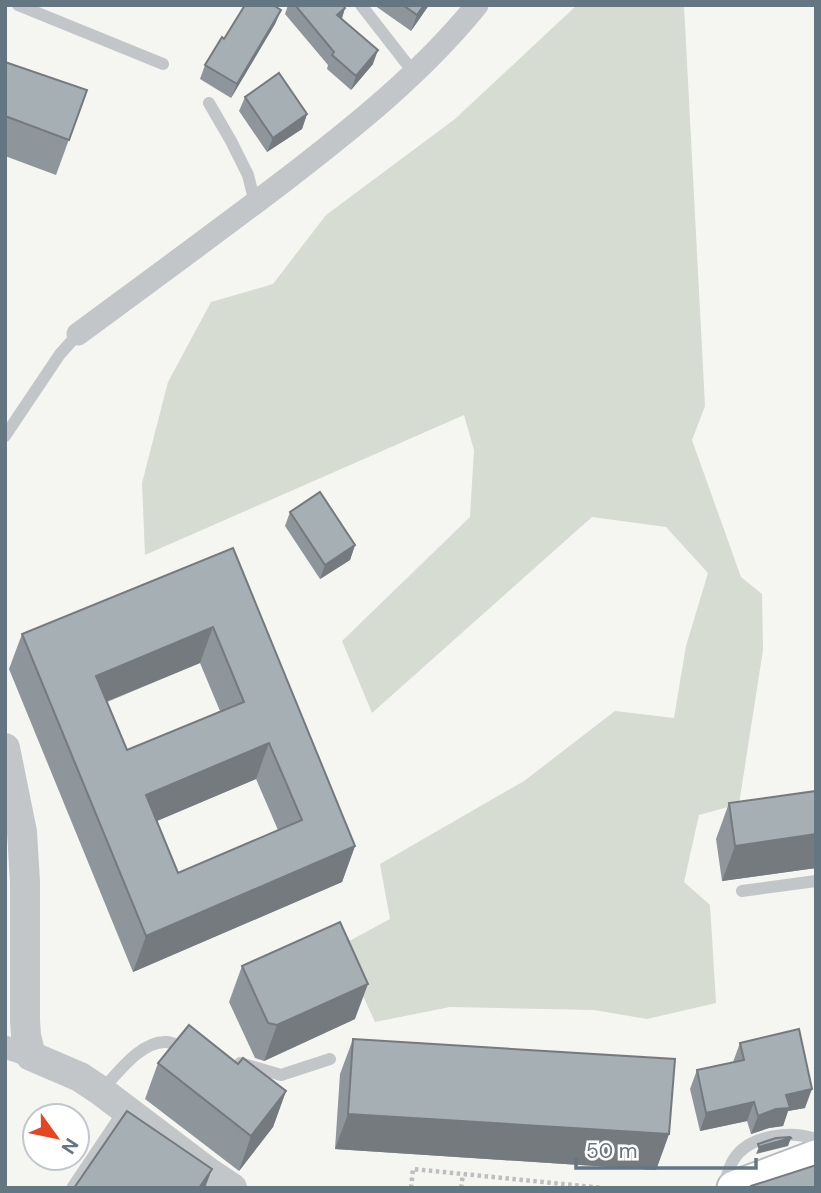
<svg xmlns="http://www.w3.org/2000/svg" width="821" height="1193" font-family="'DM Sans',sans-serif">
  <style>
    .green { fill: #d6dcd2 }
    .lines { fill: none; stroke-linecap: round; stroke-linejoin: round }
    .secondary-casing { stroke: #b4babe; stroke-width: 37 }
    .path { stroke: #bcbec0; stroke-width: 4.5; stroke-dasharray: 3.5 3.5; stroke-linecap: butt }
    .service { stroke: #c2c6c9; stroke-width: 12 }
    .minor { stroke: #c2c6c9; stroke-width: 23 }
    .tertiary { stroke: #c2c6c9; stroke-width: 30 }
    .secondary { stroke: #fff; stroke-width: 33 }
    .wall { fill: #8f969b; fill-rule: evenodd }
    .shaded-wall { fill: #747a7e }
    .building { fill: #a6afb4; stroke: #747a7e; stroke-width: 2; fill-rule: evenodd }
  </style>
  <rect width="100%" height="100%" fill="#f5f5f1"/>
  <path class="green" d="M 577,5 L 684,5 L 705,406 L 692,440 L 741,577 L 762,594 L 763,650 L 739,804 L 699,815 L 684,882 L 710,905 L 716,1003 L 647,1019 L 594,1010 L 450,1007 L 375,1022 L 340,946 L 390,919 L 380,864 L 524,781 L 615,711 L 674,718 L 686,646 L 708,573 L 666,527 L 592,517 L 372,713 L 342,641 L 470,517 L 474,450 L 464,415 L 145,555 L 142,483 L 168,382 L 211,302 L 273,284 L 326,215 L 455,119 Z"/>
  <g class="lines">
    <g class="secondary-casing">
      <path id="secondary" d="M 734,1188 L 816,1157"/>
    </g>
    <g class="path">
      <path d="M 411,1188 L 413,1169 L 603,1188"/>
      <path d="M 461,1188 L 463,1174"/>
    </g>
    <g class="service">
      <path d="M 18,5 L 163,64"/>
      <path d="M 361,5 L 414,73"/>
      <path d="M 209,103 L 231,141 L 248,175 L 255,203"/>
      <path d="M 5,436 L 60,354 L 78,334"/>
      <path d="M 742,891 L 816,881"/>
      <path d="M 240,1063 L 281,1075 L 330,1059"/>
      <path d="M 101,1091 C 117,1074 141,1040 167,1042 C 174,1043 182,1047 189,1049"/>
      <path d="M 724,1185 C 727,1177 729,1166 734,1159 C 749,1135 791,1130 816,1139"/>
      <path d="M 72,1188 L 125,1109"/>
    </g>
    <g class="minor">
      <path d="M 78,334 C 147,283 216,233 284,181 C 353,128 422,73 477,5"/>
      <path d="M 5,1047 L 31,1056"/>
    </g>
    <path class="tertiary" d="M 5,748 L 22,832 L 25,882 L 25,1020 L 26,1036 L 31,1056 L 80,1077 L 101,1091 L 208,1172 L 232,1188"/>
    <use href="#secondary" class="secondary"/>
  </g>
  <g class="wall">
    <path d="M 288,5 L 343,5 L 345,8 L 342,19 L 373,64 L 351,90 L 327,69 L 328,65 L 285,14 Z"/>
    <path d="M 374,5 L 429,5 L 411,31 Z"/>
    <path d="M 281,10 L 275,24 L 231,98 L 200,79 L 205,65 L 224,39 Z"/>
    <path d="M 5,62 L 87,90 L 56,175 L 5,156 Z"/>
    <path d="M 245,97 L 307,114 L 302,129 L 267,152 L 239,111 Z"/>
    <path d="M 290,512 L 355,545 L 350,560 L 320,579 L 285,526 Z"/>
    <path d="M 233,548 L 355,846 L 342,882 L 133,972 L 9,669 L 22,634 ZM 200,663 L 220,711 L 127,750 L 107,702 ZM 256,779 L 278,830 L 178,873 L 157,821 Z"/>
    <path d="M 816,791 L 816,868 L 722,881 L 716,839 L 729,803 Z"/>
    <path d="M 242,966 L 355,1019 L 264,1061 L 255,1058 L 229,1002 Z"/>
    <path d="M 353,1039 L 669,1134 L 656,1170 L 335,1149 L 340,1074 Z"/>
    <path d="M 740,1043 L 805,1108 L 788,1111 L 783,1126 L 769,1128 L 751,1134 L 747,1121 L 700,1131 L 690,1089 L 697,1070 L 733,1062 Z"/>
    <path d="M 158,1063 L 238,1064 L 286,1091 L 273,1127 L 239,1171 L 145,1099 Z"/>
  </g>
  <g class="shaded-wall">
    <path d="M 424,5 L 429,5 L 411,31 L 417,15 Z"/>
    <path d="M 345,8 L 340,23 L 337,15 Z"/>
    <path d="M 281,10 L 275,24 L 231,98 L 237,84 Z"/>
    <path d="M 378,50 L 373,64 L 351,90 L 356,76 Z"/>
    <path d="M 307,114 L 302,129 L 267,152 L 273,138 Z"/>
    <path d="M 355,545 L 350,560 L 320,579 L 325,565 Z"/>
    <path d="M 213,627 L 200,663 L 83,711 L 96,676 Z"/>
    <path d="M 269,743 L 256,779 L 133,831 L 146,795 Z"/>
    <path d="M 816,834 L 816,868 L 722,881 L 735,846 Z"/>
    <path d="M 355,846 L 342,882 L 133,972 L 146,936 Z"/>
    <path d="M 368,984 L 355,1019 L 264,1061 L 277,1025 Z"/>
    <path d="M 812,1089 L 805,1108 L 788,1111 L 783,1126 L 769,1128 L 751,1134 L 758,1116 L 786,1095 Z"/>
    <path d="M 286,1091 L 273,1127 L 239,1171 L 251,1136 Z"/>
    <path d="M 754,1102 L 747,1121 L 700,1131 L 706,1113 Z"/>
    <path d="M 348,1114 L 669,1134 L 656,1170 L 335,1149 Z"/>
    <path d="M 791,1138 L 788,1146 L 756,1154 L 759,1147 Z"/>
    <path d="M 212,1169 L 205,1188 L 199,1188 Z"/>
  </g>
  <g class="building">
    <path d="M 245,5 L 273,5 L 281,10 L 237,84 L 205,65 L 222,37 L 224,39 Z"/>
    <path d="M 295,5 L 343,5 L 345,8 L 337,15 L 378,50 L 356,76 L 332,55 L 334,52 Z"/>
    <path d="M 403,5 L 424,5 L 417,15 Z"/>
    <path d="M 5,62 L 87,90 L 69,140 L 5,116 Z"/>
    <path d="M 279,73 L 307,114 L 273,138 L 245,97 Z"/>
    <path d="M 320,492 L 355,545 L 325,565 L 290,512 Z"/>
    <path d="M 233,548 L 355,846 L 146,936 L 22,634 ZM 213,627 L 244,702 L 127,750 L 96,676 ZM 269,743 L 302,820 L 178,873 L 146,795 Z"/>
    <path d="M 816,791 L 816,834 L 735,846 L 729,803 Z"/>
    <path d="M 340,922 L 368,984 L 277,1025 L 268,1023 L 242,966 Z"/>
    <path d="M 189,1025 L 238,1064 L 243,1058 L 286,1091 L 251,1136 L 158,1063 Z"/>
    <path d="M 799,1029 L 812,1089 L 786,1095 L 790,1108 L 776,1109 L 758,1116 L 754,1102 L 706,1113 L 697,1070 L 744,1060 L 740,1043 Z"/>
    <path d="M 353,1039 L 675,1059 L 669,1134 L 348,1114 Z"/>
    <path d="M 127,1111 L 212,1169 L 199,1188 L 74,1188 Z"/>
    <path d="M 790,1137 L 791,1138 L 759,1147 L 758,1144 L 776,1138 Z"/>
    <path d="M 816,1165 L 816,1188 L 749,1188 L 751,1186 Z"/>
  </g>
  <rect width="821" height="1193" fill="none" stroke="#637682" stroke-width="14"/>
  <g transform="translate(56 1137) rotate(123)"><circle r="33" fill="#ffffff" stroke="#c1c8cd" stroke-width="2"/>
  <path d="M0-5L12 26L0 18L-12 26Z" fill="#e44621"/>
  <text y="-10" font-size="19" font-weight="bold" text-anchor="middle" fill="#637682">N</text>
  </g>
  <path d="M576 1158v10h180v-10" fill="none" stroke="#637682" stroke-width="3.5"/>
  <text x="586" y="1158" font-size="21" fill="#637682" stroke="#ffffff" stroke-width="5" paint-order="stroke">50 m</text>
</svg>
